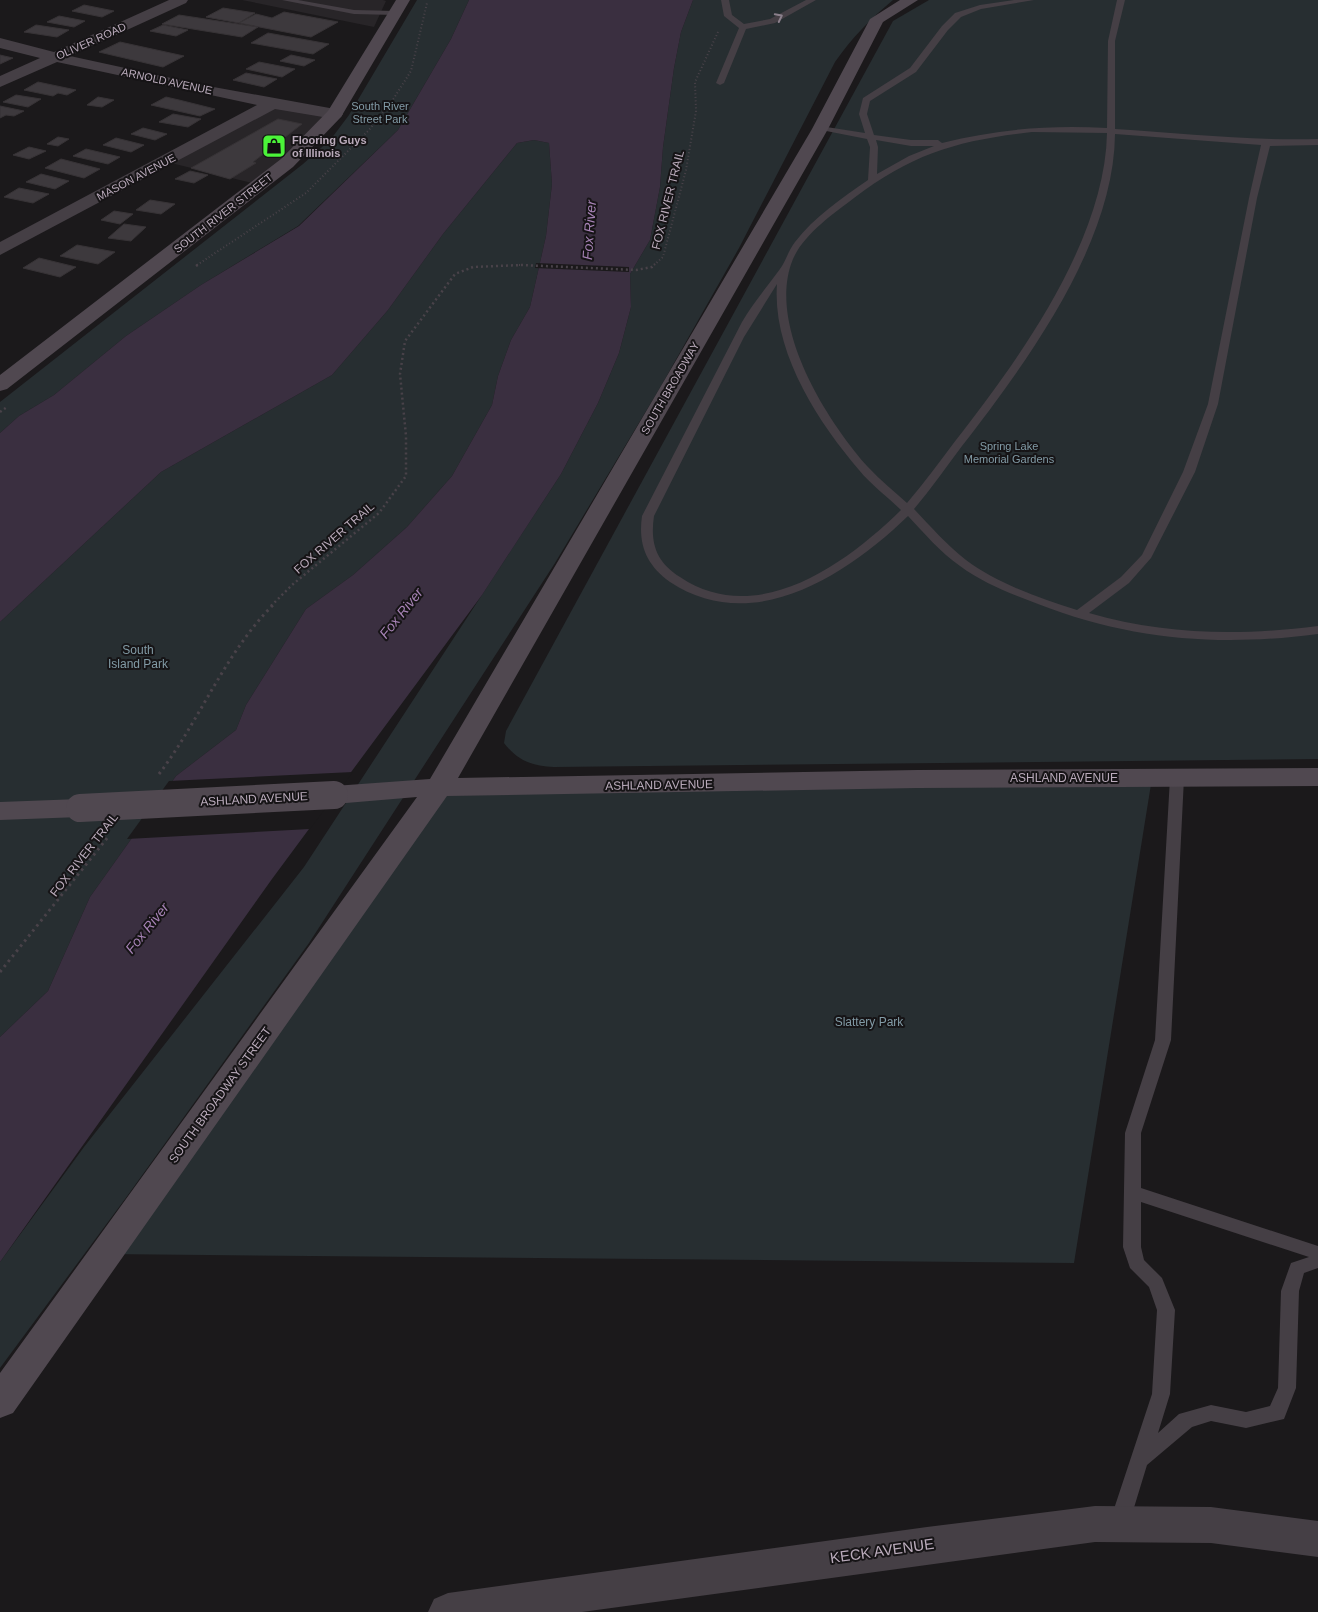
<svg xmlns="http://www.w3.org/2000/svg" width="1318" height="1612" font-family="Helvetica,sans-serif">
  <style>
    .built { fill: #282528 }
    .green { fill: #272e31 }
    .water { fill: #3a2f40 }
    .pier { fill: #1b191b }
    .building { fill: #3d393d; stroke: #373336 }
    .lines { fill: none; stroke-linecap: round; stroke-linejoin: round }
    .path-far2 { stroke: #494249; stroke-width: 2; stroke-dasharray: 1 2.5; stroke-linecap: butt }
    .path-far1 { stroke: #494249; stroke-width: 2.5; stroke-dasharray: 2 3; stroke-linecap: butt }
    .path { stroke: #494249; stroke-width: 3; stroke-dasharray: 2.5 4; stroke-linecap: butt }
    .lane { fill: #453f45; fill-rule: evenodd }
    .street { fill: #453f45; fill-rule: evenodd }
    .secondary { fill: #504850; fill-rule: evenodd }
    .secondary-bridge { stroke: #504850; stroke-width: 28 }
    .oneway { stroke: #8b808c }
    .labels { text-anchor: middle; stroke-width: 4; stroke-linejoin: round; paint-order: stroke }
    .far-street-label { font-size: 11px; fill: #baabbb; stroke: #161416 }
    .far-park-label { font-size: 11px; fill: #829ba6; stroke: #161416 }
    .far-poi-label { font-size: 11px; font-weight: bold; fill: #baabbb; stroke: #161416; text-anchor: start }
    .street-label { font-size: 12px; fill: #baabbb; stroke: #161416 }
    .park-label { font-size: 12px; fill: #829ba6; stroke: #161416 }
    .water-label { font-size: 14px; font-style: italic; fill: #a783b6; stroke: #161416 }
    .near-street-label { font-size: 15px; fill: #baabbb; stroke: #161416 }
  </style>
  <rect width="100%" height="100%" fill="#1b191b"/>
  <g class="built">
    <path d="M 242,0 L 383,0 L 386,1 L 374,27 Z"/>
    <path d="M 273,106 L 332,114 L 256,184 L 167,162 Z"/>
  </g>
  <g class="green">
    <path d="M 417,0 L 469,0 L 451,39 L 398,130 L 298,226 L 201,285 L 126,336 L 54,395 L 19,416 L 0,433 L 0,402 L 303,164 L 331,139 L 349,115 Z"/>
    <path d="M 693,0 L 893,0 C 870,19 852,38 835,62 L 739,248 L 661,386 L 555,563 L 309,943 L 125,1199 L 0,1368 L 0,1262 L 84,1147 L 304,867 L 561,474 L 598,403 L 619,353 L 631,307 L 630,274 L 650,240 L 660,187 L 663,147 L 674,68 L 681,32 Z"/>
    <path d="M 929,0 L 1318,0 L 1318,759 L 554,767 C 532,766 518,761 504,743 L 506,731 L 893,21 Z"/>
    <path d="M 534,140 L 549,143 L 552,184 L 546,236 L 530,307 L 511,340 L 498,376 L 492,405 L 452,476 L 407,527 L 353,575 L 306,609 L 246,705 L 236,730 L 176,776 L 90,897 L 48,991 L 0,1037 L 0,622 L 161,472 L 332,375 L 388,310 L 443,234 L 517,143 Z"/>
    <path d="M 1152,778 L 1074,1263 L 106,1254 L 439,787 Z"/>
  </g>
  <path class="water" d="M 469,0 L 693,0 L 681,32 L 674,68 L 663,147 L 660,187 L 650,240 L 630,274 L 631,307 L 619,353 L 598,403 L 561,474 L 482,595 L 272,879 L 0,1262 L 0,1037 L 48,991 L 90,897 L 176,776 L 236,730 L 246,705 L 306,609 L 353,575 L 407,527 L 452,476 L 492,405 L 498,376 L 511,340 L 530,307 L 546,236 L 552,184 L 549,143 L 534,140 L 517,143 L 443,234 L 388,310 L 332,375 L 161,472 L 0,622 L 0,433 L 19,416 L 54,395 L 126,336 L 201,285 L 299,226 L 398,130 L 451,39 Z"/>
  <g class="pier">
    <path d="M 536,263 L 629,267 L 629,272 L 535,268 Z"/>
    <path d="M 353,772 L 310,829 L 127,839 L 169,781 Z"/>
  </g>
  <g class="building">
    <path d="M 84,5 L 114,11 L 102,17 L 72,11 Z"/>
    <path d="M 223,8 L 255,13 L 239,23 L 206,17 Z"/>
    <path d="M 284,12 L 338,22 L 311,37 L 239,23 L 256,14 L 272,18 Z"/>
    <path d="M 179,15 L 258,27 L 242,37 L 162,24 Z"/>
    <path d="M 59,16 L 85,21 L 74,27 L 47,22 Z"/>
    <path d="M 36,25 L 69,30 L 57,37 L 24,32 Z"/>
    <path d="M 163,25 L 188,30 L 176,36 L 150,31 Z"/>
    <path d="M 268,33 L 329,44 L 313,54 L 251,43 Z"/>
    <path d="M 120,42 L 184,56 L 163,67 L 99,52 Z"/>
    <path d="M 0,55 L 13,58 L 0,64 Z"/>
    <path d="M 291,55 L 315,60 L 304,66 L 280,61 Z"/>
    <path d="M 259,62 L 295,69 L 282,77 L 246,69 Z"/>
    <path d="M 246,73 L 277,79 L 264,87 L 233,80 Z"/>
    <path d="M 38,82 L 76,90 L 67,95 L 58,93 L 53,96 L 24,90 Z"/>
    <path d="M 16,95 L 41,99 L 28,107 L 3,102 Z"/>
    <path d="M 98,97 L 114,100 L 102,107 L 87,105 Z"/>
    <path d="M 166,97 L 179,100 L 215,109 L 200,116 L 151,105 Z"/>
    <path d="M 0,106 L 24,111 L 14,116 L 6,115 L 0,118 Z"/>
    <path d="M 173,114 L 201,119 L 188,127 L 159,122 Z"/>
    <path d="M 278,119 L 302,124 L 253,162 L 256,163 L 230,179 L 191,168 Z"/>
    <path d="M 143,128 L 167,134 L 155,140 L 131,134 Z"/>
    <path d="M 58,137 L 69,139 L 58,146 L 47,144 Z"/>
    <path d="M 116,138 L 144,145 L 131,152 L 103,145 Z"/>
    <path d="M 29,147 L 46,151 L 29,159 L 13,155 Z"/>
    <path d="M 86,149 L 120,157 L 108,164 L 73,156 Z"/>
    <path d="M 61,159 L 100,169 L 84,178 L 45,168 Z"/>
    <path d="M 190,171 L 208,175 L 194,183 L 175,179 Z"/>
    <path d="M 41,174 L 69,181 L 55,189 L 26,182 Z"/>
    <path d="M 19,188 L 49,194 L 33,203 L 4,197 Z"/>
    <path d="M 150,200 L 175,204 L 161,214 L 136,210 Z"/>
    <path d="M 114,211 L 133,214 L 120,224 L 101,220 Z"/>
    <path d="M 124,224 L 146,227 L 131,241 L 108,238 Z"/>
    <path d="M 77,245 L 115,252 L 98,264 L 60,256 Z"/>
    <path d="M 39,258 L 76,267 L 60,277 L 23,268 Z"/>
  </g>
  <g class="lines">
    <g class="path-far2">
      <path d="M 197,265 L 306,193 L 369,130 L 394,98 L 411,71 L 427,3"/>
      <path d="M 519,265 L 523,265"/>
      <path d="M 654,265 L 663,257 L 686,170 L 696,111 L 695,82 L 718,32"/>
    </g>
    <g class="path-far1">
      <path d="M 196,266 L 199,264"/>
      <path d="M 0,412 L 7,407"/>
      <path d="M 271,606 L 292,585 L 379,513 L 406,476 L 406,436 L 400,374 L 405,341 L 455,274 L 473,267 L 521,265 L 636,270 L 652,267 L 655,264"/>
    </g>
    <g class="path">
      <path d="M 159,774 C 200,720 225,653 273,605"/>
      <path d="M 0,972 L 108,837"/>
    </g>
    <g class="lane">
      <path d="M 282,0 L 298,0 L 354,10 L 395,11 L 399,13 L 395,15 L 354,14 Z"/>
      <path d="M 721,0 L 729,0 L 732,15 L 744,24 L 770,19 L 806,0 L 816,0 L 775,23 L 746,29 L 724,83 L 720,85 L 716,83 L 739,28 L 724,16 Z"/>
      <path d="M 1014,0 L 1034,0 L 981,9 L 961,17 L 948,30 L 916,72 L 870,101 L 867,114 L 874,135 L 911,140 L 938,140 L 942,143 C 998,129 1049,125 1107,128 L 1108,41 L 1117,0 L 1125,0 L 1115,41 L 1115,129 C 1183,133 1250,141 1318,139 L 1318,145 L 1270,146 L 1257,198 L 1218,404 L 1195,472 L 1151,558 L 1129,583 L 1089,613 C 1165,635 1240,636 1318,626 L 1318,634 C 1219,647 1131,640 1038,604 C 1011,594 983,583 960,566 C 940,552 924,533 908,516 C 847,575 753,637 670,582 C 646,565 638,544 642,516 L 742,322 C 753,303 767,287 780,269 C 786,261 788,251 795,242 C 814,217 842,198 868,180 L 870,147 L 867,139 L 816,129 L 820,126 L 865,133 L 859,114 L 863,98 L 910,68 L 942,26 L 955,13 L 980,5 ZM 1032,132 L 1107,133 C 1105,240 1020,358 956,440 C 940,461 924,483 907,503 C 894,491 880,480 868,467 C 826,420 766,324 793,259 C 804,234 833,214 854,198 C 913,153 959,140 1032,132 ZM 1115,134 L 1261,145 L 1249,198 L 1208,404 L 1183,472 L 1142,555 L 1121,577 L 1077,610 C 1040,599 997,583 966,560 C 947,545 931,527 914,509 C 931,489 946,467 962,446 C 1027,362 1114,244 1115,134 ZM 876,140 L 911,146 L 934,146 L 909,156 L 877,174 L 878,147 ZM 777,284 C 772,351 817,421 859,470 C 871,485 887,496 901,510 C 846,564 757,629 680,577 C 656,562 650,543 654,516 L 744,337 Z"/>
      <path d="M 1177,774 L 1184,778 L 1171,1040 L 1141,1133 L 1141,1188 L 1318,1246 L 1318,1268 L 1304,1273 L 1299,1291 L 1296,1388 L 1284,1419 L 1246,1428 L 1211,1421 L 1192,1427 L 1147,1465 L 1129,1524 L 1126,1530 L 1119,1533 L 1112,1530 L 1109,1524 L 1152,1394 L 1157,1310 L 1149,1287 L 1130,1268 L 1123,1247 L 1125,1133 L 1155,1040 L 1170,778 ZM 1141,1202 L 1309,1257 L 1291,1263 L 1281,1291 L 1278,1388 L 1270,1406 L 1246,1412 L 1211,1405 L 1179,1414 L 1158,1433 L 1170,1394 L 1175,1310 L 1162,1278 L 1144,1260 L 1141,1247 Z"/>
    </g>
    <g class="street">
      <path d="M 169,0 L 188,0 L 186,3 L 70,56 L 208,86 L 335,109 L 341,111 L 343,114 L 341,117 L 335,119 L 275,109 L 0,255 L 0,242 L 257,105 L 57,62 L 0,87 L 0,76 L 40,58 L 0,48 L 0,38 L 54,52 Z"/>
      <path d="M 1095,1506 L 1211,1507 L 1318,1521 L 1318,1557 L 1211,1543 L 1095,1542 L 582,1612 L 428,1612 L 434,1599 L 448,1593 L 927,1527 Z"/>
    </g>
    <g class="secondary">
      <path d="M 396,0 L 410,0 L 341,117 L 293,167 L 7,389 L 0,391 L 0,375 L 281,159 L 328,111 Z"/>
      <path d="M 900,0 L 918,0 L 883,22 L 828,129 L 458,778 L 917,770 L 1318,768 L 1318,786 L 917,788 L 447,796 L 13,1413 L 0,1418 L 0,1373 L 417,797 L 334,804 L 324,801 L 320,795 L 324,789 L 334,786 L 430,779 L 812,129 L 870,19 Z"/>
      <path d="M 80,799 L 90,802 L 94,808 L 90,814 L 80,817 L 0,820 L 0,802 Z"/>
    </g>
    <path class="secondary-bridge" d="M 80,808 L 334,795"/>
  </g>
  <defs><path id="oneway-chevron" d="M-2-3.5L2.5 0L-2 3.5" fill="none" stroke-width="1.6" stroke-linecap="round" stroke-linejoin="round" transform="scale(1.25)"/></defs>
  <use class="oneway" href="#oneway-chevron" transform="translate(779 17) rotate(-27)"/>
  <defs>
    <g id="shop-square" transform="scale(1.25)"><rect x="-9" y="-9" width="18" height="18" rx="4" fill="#4bf439" stroke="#161416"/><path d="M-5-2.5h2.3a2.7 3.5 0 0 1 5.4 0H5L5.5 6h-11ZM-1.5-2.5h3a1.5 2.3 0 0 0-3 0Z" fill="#111"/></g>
  </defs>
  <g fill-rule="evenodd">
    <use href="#shop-square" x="274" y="146"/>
  </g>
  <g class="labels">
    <g class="far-street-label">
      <text transform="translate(91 41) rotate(-24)" y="4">OLIVER ROAD</text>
      <text transform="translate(167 81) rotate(12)" y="4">ARNOLD AVENUE</text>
      <text transform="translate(136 177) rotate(-28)" y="4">MASON AVENUE</text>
      <text transform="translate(223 213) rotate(-38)" y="4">SOUTH RIVER STREET</text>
      <text transform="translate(670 388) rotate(-60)" y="4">SOUTH BROADWAY</text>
    </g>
    <g class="far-park-label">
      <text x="380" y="110">South River<tspan x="380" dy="13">Street Park</tspan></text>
      <text x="1009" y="450">Spring Lake<tspan x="1009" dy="13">Memorial Gardens</tspan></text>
    </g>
    <g class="far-poi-label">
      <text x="292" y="144">Flooring Guys<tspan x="292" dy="13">of Illinois</tspan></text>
    </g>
    <g class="street-label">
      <text transform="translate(668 200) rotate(-76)" y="4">FOX RIVER TRAIL</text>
      <text transform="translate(334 538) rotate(-41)" y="4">FOX RIVER TRAIL</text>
      <text x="1064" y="782">ASHLAND AVENUE</text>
      <text transform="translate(659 785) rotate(-1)" y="4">ASHLAND AVENUE</text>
      <text transform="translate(254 799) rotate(-3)" y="4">ASHLAND AVENUE</text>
      <text transform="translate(84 855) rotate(-52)" y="4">FOX RIVER TRAIL</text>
      <text transform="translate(220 1095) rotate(-54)" y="4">SOUTH BROADWAY STREET</text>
    </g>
    <g class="park-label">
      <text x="138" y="654">South<tspan x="138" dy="14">Island Park</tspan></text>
      <text x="869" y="1026">Slattery Park</text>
    </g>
    <g class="water-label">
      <text transform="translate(589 230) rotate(-86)" y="5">Fox River</text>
      <text transform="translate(401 613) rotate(-51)" y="5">Fox River</text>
      <text transform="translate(147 928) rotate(-51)" y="5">Fox River</text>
    </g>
    <g class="near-street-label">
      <text transform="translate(882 1551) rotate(-8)" y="5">KECK AVENUE</text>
    </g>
  </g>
</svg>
